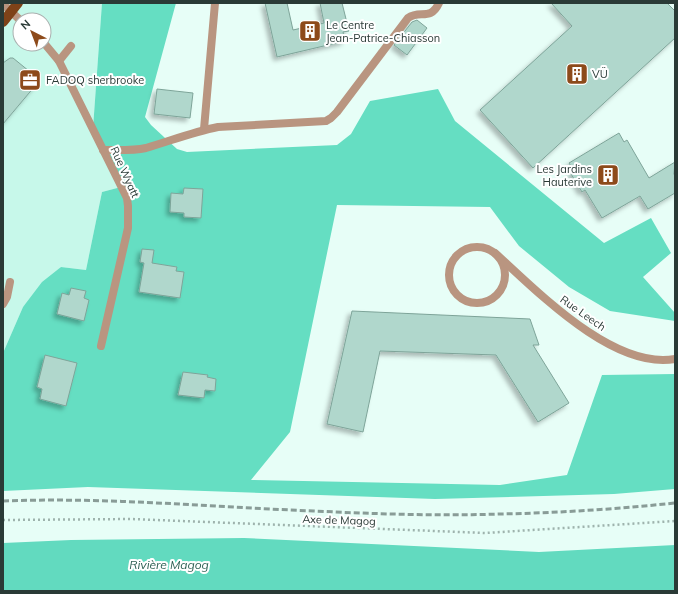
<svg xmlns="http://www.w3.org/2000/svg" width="678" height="594" font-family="Mulish,sans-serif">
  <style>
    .built { fill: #c7f8ea; fill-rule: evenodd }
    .forest { fill: #65dec2 }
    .water { fill: #62dabf }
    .building { fill: #b0d7cc; stroke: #7ea499; filter: url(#shadow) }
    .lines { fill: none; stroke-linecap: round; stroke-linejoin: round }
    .path { stroke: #9eb3ad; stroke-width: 2.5; stroke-dasharray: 2 3; stroke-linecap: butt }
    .lane { stroke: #b99580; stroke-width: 8 }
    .street { stroke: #b99580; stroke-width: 8 }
    .primary { stroke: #7e4218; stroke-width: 10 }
    .rail { stroke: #899c97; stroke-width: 3; stroke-dasharray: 6 3; stroke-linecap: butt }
    .labels { text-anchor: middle; stroke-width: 4; stroke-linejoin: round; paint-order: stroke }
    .poi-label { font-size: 11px; fill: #2a3a36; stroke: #fff; text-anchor: start }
    .street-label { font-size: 11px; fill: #2a3a36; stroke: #fff }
    .water-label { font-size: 12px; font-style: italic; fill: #2e6054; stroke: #fff }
  </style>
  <defs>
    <filter id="shadow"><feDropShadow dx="-3.5" dy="3.5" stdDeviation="2" flood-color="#0004"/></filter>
  </defs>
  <rect width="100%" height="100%" fill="#e7fef7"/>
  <path class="built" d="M 3,3 L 102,3 L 93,128 L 121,187 L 102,192 L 86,270 L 61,267 L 23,307 L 3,353 ZM 20,20 L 44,20 L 44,44 L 20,44 Z"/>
  <path class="forest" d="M 102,3 L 176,3 L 145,117 L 151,125 L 177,149 L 187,152 L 337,145 L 351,134 L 370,101 L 438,89 L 455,121 L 604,243 L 651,218 L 671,253 L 643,277 L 675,313 L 675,321 L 610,311 L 569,287 L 519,246 L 490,207 L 337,205 L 290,432 L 251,480 L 500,485 L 567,475 L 602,375 L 675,374 L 675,489 L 614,494 L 435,499 L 88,487 L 3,491 L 3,353 L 23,307 L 42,282 L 61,267 L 86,270 L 102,192 L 121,187 L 93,128 Z"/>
  <path class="water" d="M 244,538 L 539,552 L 675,545 L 675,591 L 3,591 L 3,543 L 71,540 Z"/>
  <g class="building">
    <path d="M 265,3 L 287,3 L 293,30 L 324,23 L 320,3 L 342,3 L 349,31 L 343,32 L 345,41 L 277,57 Z"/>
    <path d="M 551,3 L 667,3 L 675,11 L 675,38 L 533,168 L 480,110 L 572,26 Z"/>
    <path d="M 417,20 L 427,28 L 407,55 L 394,45 L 412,22 Z"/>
    <path d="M 10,58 L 13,58 L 40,80 L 3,124 L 3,63 Z"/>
    <path d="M 157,89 L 193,93 L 190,118 L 154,114 Z"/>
    <path d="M 619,133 L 624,142 L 627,140 L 649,178 L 675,162 L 674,174 L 675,176 L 675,193 L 648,209 L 640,196 L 602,218 L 585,190 L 582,192 L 571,174 L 574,171 L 569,163 Z"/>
    <path d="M 184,188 L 203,189 L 201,218 L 184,217 L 184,213 L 170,212 L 171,193 L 183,194 Z"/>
    <path d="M 142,249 L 154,250 L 152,263 L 177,267 L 176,271 L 184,272 L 180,298 L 139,292 L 144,263 L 140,262 Z"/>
    <path d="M 71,288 L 86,291 L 84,298 L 89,300 L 84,321 L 57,314 L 62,293 L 69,295 Z"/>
    <path d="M 352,311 L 530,319 L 539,345 L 533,345 L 569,403 L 538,422 L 496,355 L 380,351 L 363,432 L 327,424 Z"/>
    <path d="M 45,355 L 77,363 L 66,406 L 40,399 L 42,389 L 37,387 Z"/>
    <path d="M 183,372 L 208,375 L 207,377 L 216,379 L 215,391 L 205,390 L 204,398 L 178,395 Z"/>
  </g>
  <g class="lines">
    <path class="path" d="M 3,520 L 131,519 L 485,533 L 675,521"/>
    <g class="lane">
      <path d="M 59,61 L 71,46"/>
      <path d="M 204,129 L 215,3"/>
      <path d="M 103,150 C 117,150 132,151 146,148 C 170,141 193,132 218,127 L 326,121 L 331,118 L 337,112 L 408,18 C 420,9 430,22 439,3"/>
      <path d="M 3,304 L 7,297 L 10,282"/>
    </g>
    <g class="street">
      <path d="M 3,4 L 20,20"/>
      <path d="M 44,43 L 59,61 L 127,198 L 128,206 L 128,228 L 101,346"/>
      <circle cx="477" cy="275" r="28"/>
      <path d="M 495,253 C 537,291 613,370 675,359"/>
    </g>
    <path class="primary" d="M 3,22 L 18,3"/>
    <path class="rail" d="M 3,501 C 107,497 210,507 314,511 C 376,514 438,516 500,514 C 558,513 617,509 675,503"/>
  </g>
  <defs>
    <g id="building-square" transform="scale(1.15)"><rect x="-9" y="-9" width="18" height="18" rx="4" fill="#8d4a1a" stroke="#fff"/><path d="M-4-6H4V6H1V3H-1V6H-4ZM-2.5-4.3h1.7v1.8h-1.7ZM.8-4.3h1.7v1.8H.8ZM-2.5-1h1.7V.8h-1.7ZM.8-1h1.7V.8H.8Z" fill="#fff"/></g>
    <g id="office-square" transform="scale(1.15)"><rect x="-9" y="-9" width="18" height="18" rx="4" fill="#8d4a1a" stroke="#fff"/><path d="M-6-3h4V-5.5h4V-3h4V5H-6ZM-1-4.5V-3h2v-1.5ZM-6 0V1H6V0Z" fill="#fff"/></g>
  </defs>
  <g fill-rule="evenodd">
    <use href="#building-square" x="310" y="31"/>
    <use href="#building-square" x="577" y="74"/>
    <use href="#office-square" x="30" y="80"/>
    <use href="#building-square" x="608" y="175"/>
  </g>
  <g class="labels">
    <g class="poi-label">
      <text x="326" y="29">Le Centre<tspan x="326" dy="13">Jean-Patrice-Chiasson</tspan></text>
      <text x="592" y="78">VÜ</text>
      <text x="46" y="84">FADOQ sherbrooke</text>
      <text x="592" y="173" text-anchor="end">Les Jardins<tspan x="592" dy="13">Hauterive</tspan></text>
    </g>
    <g class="street-label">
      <text transform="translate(125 172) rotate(66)" y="4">Rue Wyatt</text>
      <text transform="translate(583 313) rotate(35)" y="4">Rue Leech</text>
      <text transform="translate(339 520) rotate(2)" y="4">Axe de Magog</text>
    </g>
    <g class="water-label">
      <text x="169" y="569">Rivière Magog</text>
    </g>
  </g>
  <rect width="678" height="594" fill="none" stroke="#2a3a36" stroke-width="8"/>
  <g transform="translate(32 32) rotate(318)"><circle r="19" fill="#ffffff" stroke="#aab0af"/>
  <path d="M0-3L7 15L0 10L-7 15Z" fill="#8d4a1a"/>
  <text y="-6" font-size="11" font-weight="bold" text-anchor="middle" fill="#2a3a36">N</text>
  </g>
</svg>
